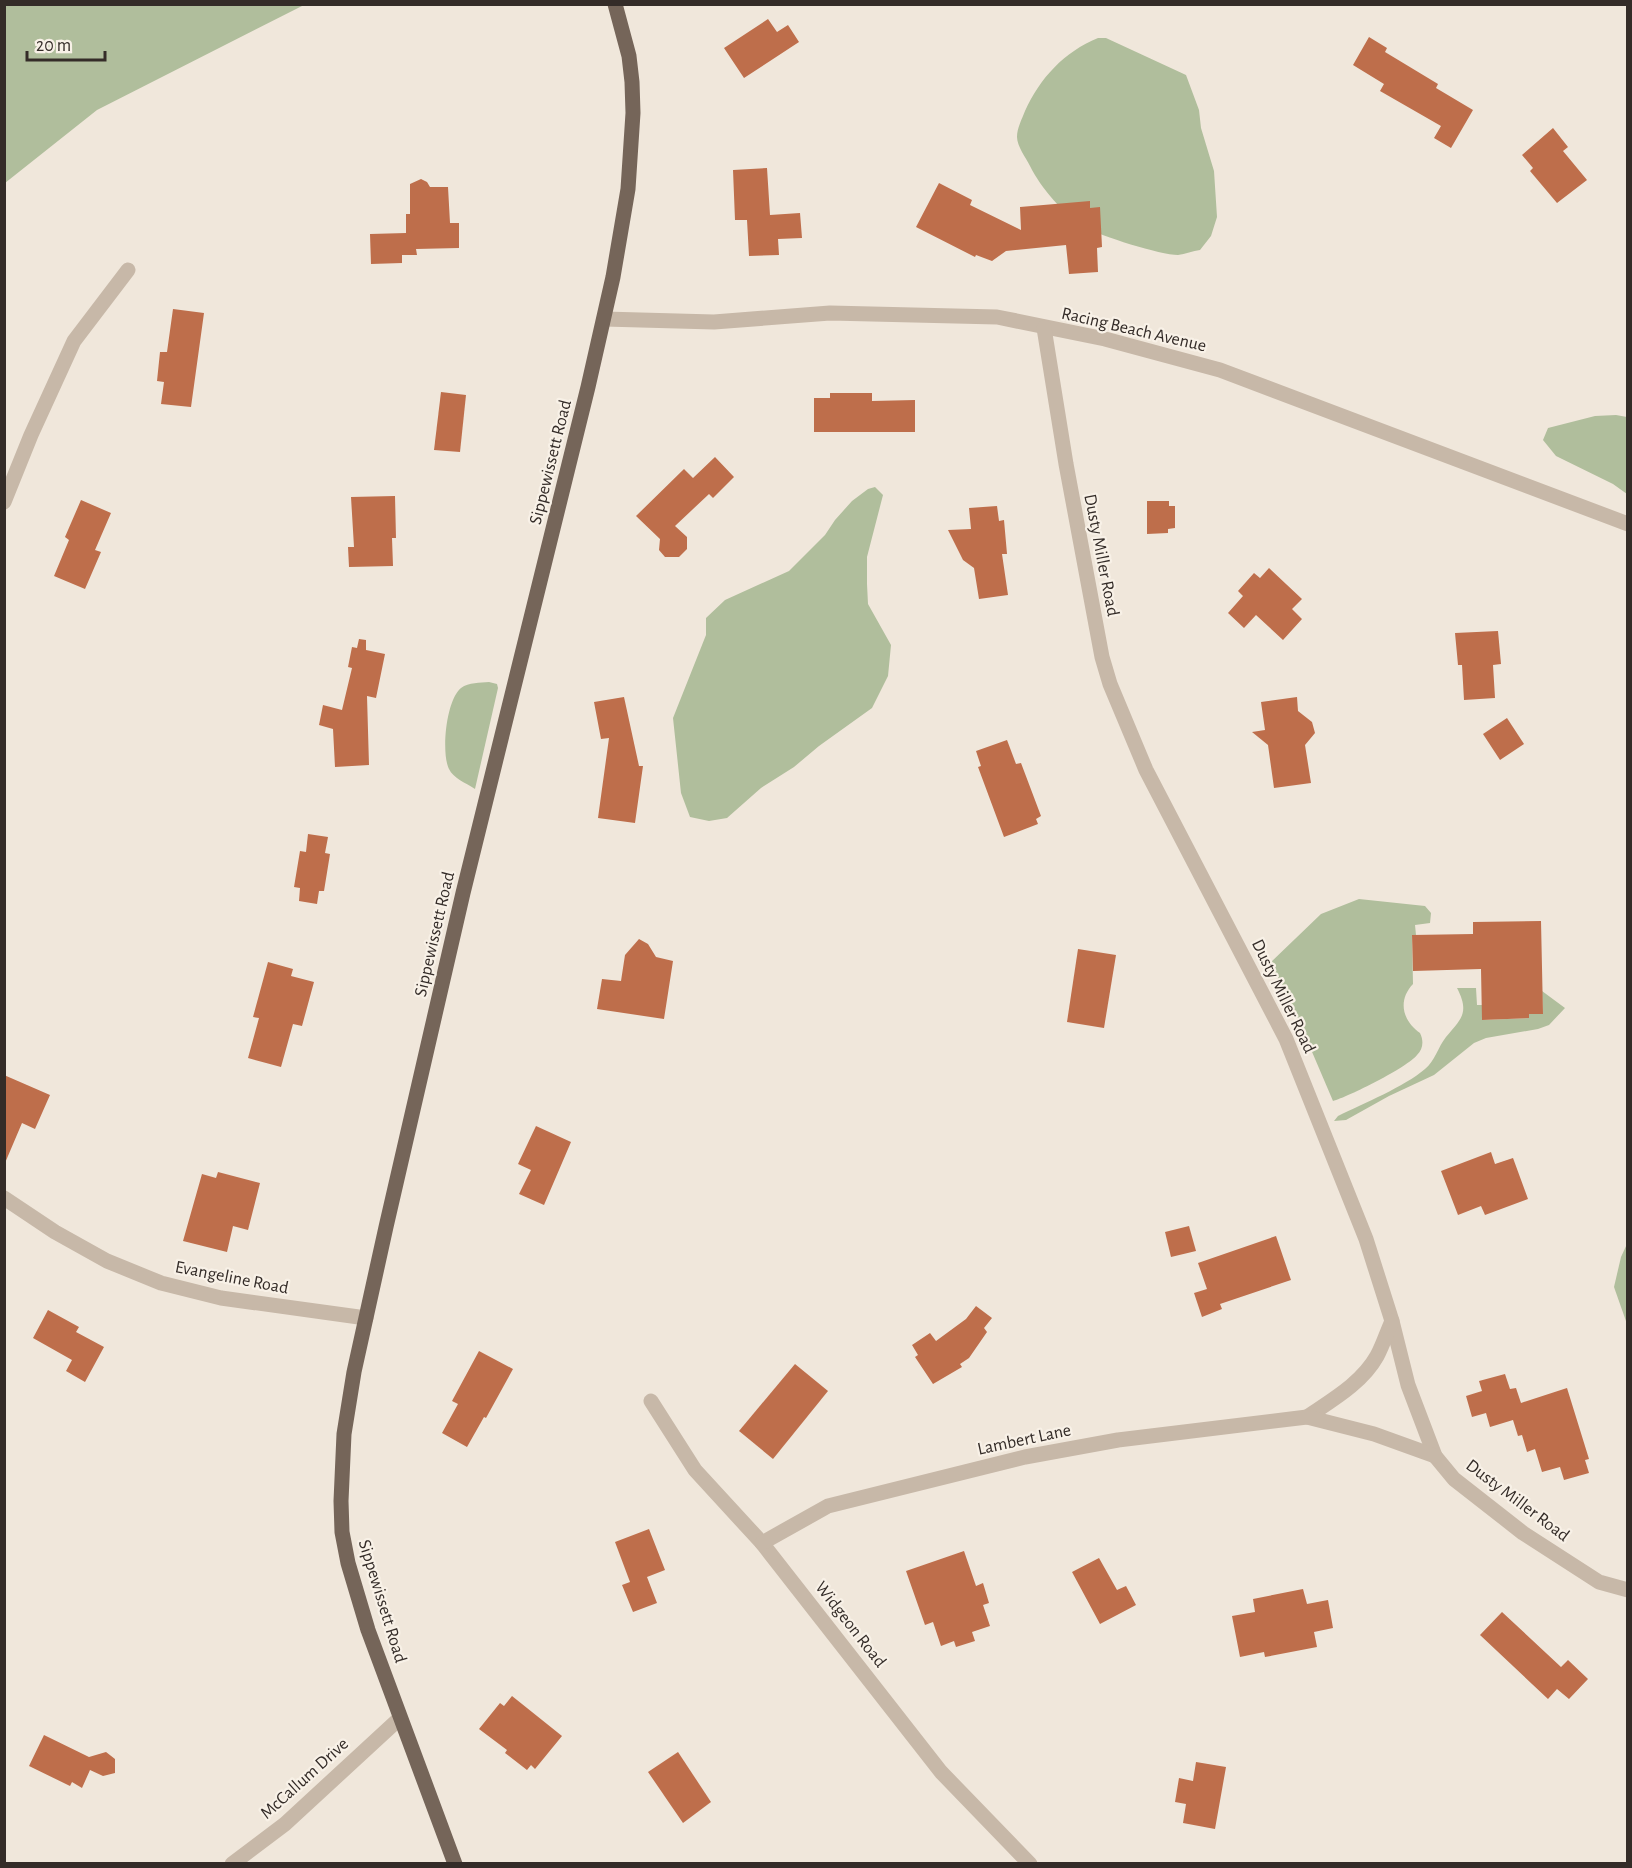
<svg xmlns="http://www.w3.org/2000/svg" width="1632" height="1868" font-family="'Alegreya Sans',sans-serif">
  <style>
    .green { fill: #b0be9c }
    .building { fill: #be6e4b }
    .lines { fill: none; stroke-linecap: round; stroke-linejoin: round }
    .minor { stroke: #c7b8a8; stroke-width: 15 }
    .major { stroke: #756559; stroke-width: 15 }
    .labels { text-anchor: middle; stroke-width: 4.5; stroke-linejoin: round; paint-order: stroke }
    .street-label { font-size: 18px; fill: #342c28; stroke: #f8f1e7 }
  </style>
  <rect width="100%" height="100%" fill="#f0e7db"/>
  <g class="green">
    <path d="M 5,4 L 304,4 L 304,5 L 97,110 L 5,183 Z"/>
    <path d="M 1098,38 L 1106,38 L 1186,75 L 1199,110 L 1201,128 L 1214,171 L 1217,217 L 1211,236 L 1200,250 C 1193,251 1185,254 1178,255 C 1161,255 1100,236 1085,227 C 1064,215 1041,188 1030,166 C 1026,158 1017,146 1017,137 C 1017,128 1022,119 1025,111 C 1040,78 1064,52 1098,38 Z"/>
    <path d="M 1616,415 L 1627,417 L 1627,494 L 1613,484 L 1556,456 L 1543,440 L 1548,428 L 1595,416 Z"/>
    <path d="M 875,487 L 883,495 L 867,557 L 867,584 L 868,604 L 891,645 L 888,676 L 872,708 L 819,746 L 794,767 L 761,788 L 727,818 L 709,821 L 690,817 L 681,793 L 673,718 L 706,635 L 706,618 L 725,600 L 789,571 L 825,535 L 835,520 L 852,501 L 868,489 Z"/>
    <path d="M 489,682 L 497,684 L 498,688 L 475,789 C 466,783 453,778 449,769 C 441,753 446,700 461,688 C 469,682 480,683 489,682 Z"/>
    <path d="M 1359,899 L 1425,906 L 1431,913 L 1430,923 L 1415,925 L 1416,935 L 1412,936 L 1413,984 C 1397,1001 1403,1021 1420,1033 C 1424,1041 1423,1049 1417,1055 C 1408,1067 1348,1097 1333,1101 L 1298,1019 L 1270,963 L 1321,914 Z"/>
    <path d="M 1457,988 L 1476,988 L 1477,1005 L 1482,1005 L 1482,1020 L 1529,1018 L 1529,1014 L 1543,1014 L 1542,991 L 1565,1008 L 1549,1025 L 1538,1029 L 1486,1038 L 1474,1043 L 1434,1075 L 1389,1096 L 1346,1120 L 1334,1121 L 1338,1116 C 1364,1103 1404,1087 1425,1069 C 1435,1061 1438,1047 1446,1037 C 1461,1019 1470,1013 1457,988 Z"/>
    <path d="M 1627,1244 L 1627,1324 L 1614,1287 L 1621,1257 Z"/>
  </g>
  <g class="building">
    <path d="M 768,19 L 777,32 L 788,25 L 799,42 L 744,78 L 724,48 Z"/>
    <path d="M 1369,37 L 1387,48 L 1385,52 L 1438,84 L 1436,88 L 1473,110 L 1451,148 L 1434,138 L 1441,126 L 1380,91 L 1384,84 L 1353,65 Z"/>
    <path d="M 1553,128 L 1568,147 L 1563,151 L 1587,180 L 1557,203 L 1530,171 L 1533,168 L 1522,155 Z"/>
    <path d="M 767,168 L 770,215 L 800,213 L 802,238 L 778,239 L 779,255 L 749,256 L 747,220 L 735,220 L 733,170 Z"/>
    <path d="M 421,179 L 427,182 L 430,187 L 448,187 L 450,223 L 459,223 L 459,248 L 416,249 L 417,255 L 402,255 L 402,263 L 371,264 L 370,234 L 406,233 L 406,214 L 410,214 L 410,184 Z"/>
    <path d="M 939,183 L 972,200 L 970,205 L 1021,230 L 1020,207 L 1090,201 L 1090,208 L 1100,207 L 1102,247 L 1097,248 L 1098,272 L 1069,274 L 1066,245 L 1006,251 L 992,261 L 976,255 L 975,257 L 916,227 Z"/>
    <path d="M 173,309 L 204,313 L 191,407 L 161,404 L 164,382 L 157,381 L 160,352 L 167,352 Z"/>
    <path d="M 441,392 L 466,395 L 460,452 L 434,450 Z"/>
    <path d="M 830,393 L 872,393 L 872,401 L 915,400 L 915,432 L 814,432 L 814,398 L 830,398 Z"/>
    <path d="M 715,457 L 734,477 L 713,498 L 709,494 L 675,526 L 687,537 L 687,549 L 679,557 L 665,557 L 659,550 L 660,539 L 636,516 L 684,469 L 693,478 Z"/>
    <path d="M 395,496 L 396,538 L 392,538 L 393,566 L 349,567 L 348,547 L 354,547 L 351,497 Z"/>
    <path d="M 81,500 L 111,513 L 95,550 L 101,552 L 85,589 L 54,576 L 69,540 L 65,537 Z"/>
    <path d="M 1147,501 L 1169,501 L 1169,506 L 1175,506 L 1175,528 L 1168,529 L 1168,533 L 1147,534 Z"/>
    <path d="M 997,506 L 999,521 L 1004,520 L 1007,554 L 1002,554 L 1008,595 L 979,599 L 974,568 L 963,560 L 948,530 L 971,529 L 969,508 Z"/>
    <path d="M 1269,568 L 1302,599 L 1292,609 L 1302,619 L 1283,640 L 1256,615 L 1244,628 L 1228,613 L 1243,596 L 1238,591 L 1254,573 L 1260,578 Z"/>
    <path d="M 1498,631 L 1501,664 L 1493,665 L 1495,698 L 1464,700 L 1462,665 L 1458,665 L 1455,633 Z"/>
    <path d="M 359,639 L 366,640 L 366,650 L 385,654 L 376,698 L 367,696 L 369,765 L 335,767 L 333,729 L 319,725 L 323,705 L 342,710 L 352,668 L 348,667 L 352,647 L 357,648 Z"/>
    <path d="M 624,697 L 639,766 L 643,766 L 635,823 L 598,818 L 609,738 L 601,739 L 594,702 Z"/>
    <path d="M 1297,697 L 1298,711 L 1312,722 L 1315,733 L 1305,745 L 1311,783 L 1274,788 L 1268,745 L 1252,732 L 1265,730 L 1261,702 Z"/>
    <path d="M 1507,718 L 1524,744 L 1500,760 L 1483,734 Z"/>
    <path d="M 1007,740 L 1016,764 L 1021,763 L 1041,816 L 1036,819 L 1038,824 L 1004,837 L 978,767 L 981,766 L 976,751 Z"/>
    <path d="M 308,834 L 328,837 L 325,853 L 330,854 L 324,891 L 319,891 L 317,904 L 299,901 L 300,888 L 294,887 L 300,851 L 306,852 Z"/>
    <path d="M 1541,921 L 1543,1014 L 1529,1014 L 1529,1018 L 1482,1020 L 1481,969 L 1413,971 L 1412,935 L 1473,934 L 1473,922 Z"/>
    <path d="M 639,939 L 648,944 L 656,957 L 673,961 L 664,1019 L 597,1009 L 602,979 L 621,981 L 625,955 Z"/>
    <path d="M 1078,949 L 1116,955 L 1104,1028 L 1067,1022 Z"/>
    <path d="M 268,962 L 293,969 L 291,976 L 314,982 L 302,1026 L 293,1024 L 281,1067 L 248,1058 L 259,1018 L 253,1017 Z"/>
    <path d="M 4,1075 L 50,1095 L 35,1129 L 22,1123 L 5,1163 Z"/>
    <path d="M 536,1126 L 571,1142 L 544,1205 L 519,1194 L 531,1170 L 518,1164 Z"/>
    <path d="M 1491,1152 L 1495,1164 L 1513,1158 L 1528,1199 L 1485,1215 L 1481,1206 L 1458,1215 L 1441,1171 Z"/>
    <path d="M 218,1172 L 260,1183 L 248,1230 L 233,1226 L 227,1252 L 183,1241 L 202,1174 L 216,1178 Z"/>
    <path d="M 1189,1226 L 1196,1251 L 1171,1257 L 1165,1232 Z"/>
    <path d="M 1276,1236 L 1291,1280 L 1220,1304 L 1222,1309 L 1202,1317 L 1194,1293 L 1207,1289 L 1198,1263 Z"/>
    <path d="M 976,1306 L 992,1318 L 984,1328 L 987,1332 L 969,1358 L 960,1364 L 962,1367 L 933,1384 L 915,1357 L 918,1355 L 912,1345 L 930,1333 L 936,1341 L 966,1319 Z"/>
    <path d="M 48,1310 L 79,1327 L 76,1332 L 104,1347 L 85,1382 L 66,1371 L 72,1360 L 33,1338 Z"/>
    <path d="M 479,1351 L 513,1369 L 486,1418 L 484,1417 L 467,1447 L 442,1433 L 458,1404 L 452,1401 Z"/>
    <path d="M 795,1364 L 828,1391 L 773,1459 L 739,1431 Z"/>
    <path d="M 1505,1374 L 1510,1389 L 1516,1388 L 1521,1403 L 1567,1388 L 1589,1459 L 1585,1460 L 1589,1473 L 1564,1480 L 1560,1467 L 1542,1472 L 1535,1449 L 1527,1452 L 1522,1435 L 1518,1436 L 1513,1420 L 1490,1427 L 1486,1413 L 1472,1417 L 1466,1396 L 1482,1391 L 1479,1381 Z"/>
    <path d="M 649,1529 L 665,1570 L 647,1577 L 657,1603 L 633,1612 L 622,1585 L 630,1582 L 615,1542 Z"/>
    <path d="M 964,1551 L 976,1586 L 983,1583 L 989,1603 L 983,1605 L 990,1626 L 972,1632 L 975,1641 L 956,1647 L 954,1641 L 941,1646 L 933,1622 L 925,1625 L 906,1571 Z"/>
    <path d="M 1099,1558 L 1117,1590 L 1126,1586 L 1136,1605 L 1100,1624 L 1072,1572 Z"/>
    <path d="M 1303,1589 L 1307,1604 L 1328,1600 L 1333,1628 L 1314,1632 L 1317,1647 L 1265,1657 L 1264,1652 L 1240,1657 L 1232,1616 L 1255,1612 L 1253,1599 Z"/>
    <path d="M 1502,1612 L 1561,1667 L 1568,1660 L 1588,1679 L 1569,1699 L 1557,1689 L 1548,1699 L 1480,1635 Z"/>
    <path d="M 512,1696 L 562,1736 L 535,1769 L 531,1765 L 527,1770 L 505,1753 L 507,1750 L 479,1729 L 500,1703 L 504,1706 Z"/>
    <path d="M 44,1735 L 89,1757 L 106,1752 L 115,1759 L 115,1773 L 103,1776 L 90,1770 L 82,1788 L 72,1782 L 70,1786 L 29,1766 Z"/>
    <path d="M 678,1752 L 711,1802 L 683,1823 L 648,1772 Z"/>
    <path d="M 1196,1762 L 1226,1767 L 1215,1829 L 1183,1823 L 1186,1804 L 1175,1802 L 1179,1778 L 1193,1781 Z"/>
  </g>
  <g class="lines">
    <g class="minor">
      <path d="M 604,319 L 714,322 L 830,313 L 997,317 L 1105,339 L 1220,370 L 1628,524"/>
      <path d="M 1044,328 L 1066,464 L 1102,657 L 1110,684 L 1146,770 L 1286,1039 L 1366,1239 L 1392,1321 L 1408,1385 L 1435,1456 L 1454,1479 L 1523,1533 L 1599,1582 L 1628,1590"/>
      <path d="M 4,502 L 31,435 L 74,341 L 128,270"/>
      <path d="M 4,1198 L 55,1232 L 107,1261 L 161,1283 L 221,1298 L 366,1318"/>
      <path d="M 651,1401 L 695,1470 L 762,1543 L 941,1772 L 1030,1864"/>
      <path d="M 1307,1417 C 1332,1400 1362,1383 1377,1356 C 1383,1345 1387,1332 1392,1321"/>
      <path d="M 762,1543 L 828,1506 L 1025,1457 L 1118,1440 L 1307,1417 L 1374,1434 L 1435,1456"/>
      <path d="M 232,1864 L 285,1824 L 400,1718"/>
    </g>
    <path class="major" d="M 455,1864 L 368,1630 L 348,1563 L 342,1532 L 341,1501 L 344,1434 L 354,1372 L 386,1227 L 463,893 L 588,387 L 613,277 L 628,189 L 633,113 L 632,82 L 629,56 L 615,4"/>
  </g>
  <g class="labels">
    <g class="street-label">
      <text transform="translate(1134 329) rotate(13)" y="6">Racing Beach Avenue</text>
      <text transform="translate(550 462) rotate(-76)" y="6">Sippewissett Road</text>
      <text transform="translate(1102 555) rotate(79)" y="6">Dusty Miller Road</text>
      <text transform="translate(434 934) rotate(-77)" y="6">Sippewissett Road</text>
      <text transform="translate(1284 996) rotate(64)" y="6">Dusty Miller Road</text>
      <text transform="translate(232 1277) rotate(11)" y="6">Evangeline Road</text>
      <text transform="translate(1024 1439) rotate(-12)" y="6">Lambert Lane</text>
      <text transform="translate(1518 1500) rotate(37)" y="6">Dusty Miller Road</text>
      <text transform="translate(383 1601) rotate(73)" y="6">Sippewissett Road</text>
      <text transform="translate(851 1624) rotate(52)" y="6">Widgeon Road</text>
      <text transform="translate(304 1778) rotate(-42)" y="6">McCallum Drive</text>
    </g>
  </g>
  <rect width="1632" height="1868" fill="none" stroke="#342c28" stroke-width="12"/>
  <path d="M27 51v9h78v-9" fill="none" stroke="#342c28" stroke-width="3"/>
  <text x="36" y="51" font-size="18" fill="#342c28" stroke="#f8f1e7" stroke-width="4.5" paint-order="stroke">20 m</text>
</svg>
